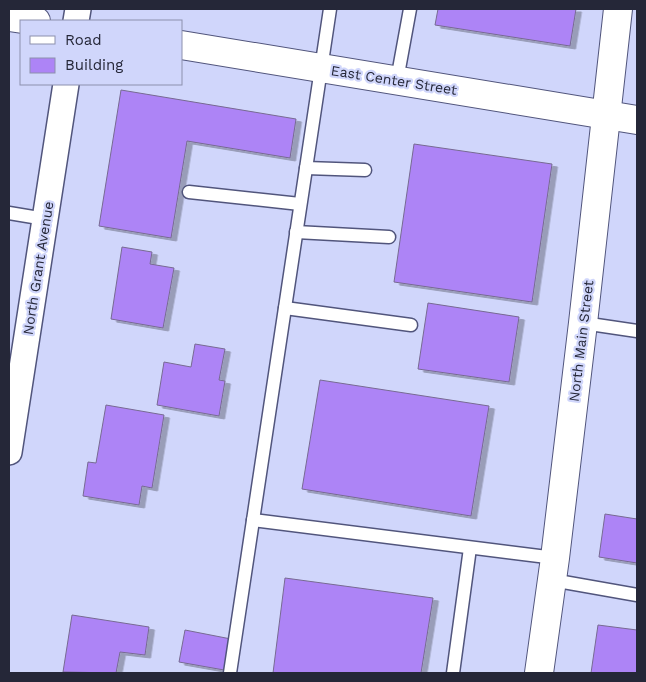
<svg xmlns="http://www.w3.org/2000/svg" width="646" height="682" font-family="'Work Sans',sans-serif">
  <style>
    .building { fill: #ad84f6; stroke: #776a92; filter: url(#shadow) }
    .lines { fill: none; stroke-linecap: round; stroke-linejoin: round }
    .lane-casing { stroke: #51557c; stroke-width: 15 }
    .street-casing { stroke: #51557c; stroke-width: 28 }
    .secondary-casing { stroke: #51557c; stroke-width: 30 }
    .lane { stroke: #fff; stroke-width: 12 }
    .street { stroke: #fff; stroke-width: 25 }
    .secondary { stroke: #fff; stroke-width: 28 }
    .labels { text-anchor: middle; stroke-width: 4.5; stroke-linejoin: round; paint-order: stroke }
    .street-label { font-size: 14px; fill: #252738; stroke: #d0d6fb }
  </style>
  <defs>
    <filter id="shadow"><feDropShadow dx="5.5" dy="3" stdDeviation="0" flood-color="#0004"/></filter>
  </defs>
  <rect width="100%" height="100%" fill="#d0d6fb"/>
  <g class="building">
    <path d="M 438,9 L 576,9 L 570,46 L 435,25 Z"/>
    <path d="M 121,90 L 296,119 L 290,158 L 187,141 L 171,238 L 99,226 Z"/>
    <path d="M 414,144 L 552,164 L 532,302 L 394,282 Z"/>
    <path d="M 122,247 L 152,252 L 150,264 L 174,268 L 163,328 L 111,319 Z"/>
    <path d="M 428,303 L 519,317 L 509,382 L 418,369 Z"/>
    <path d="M 195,344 L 225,349 L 219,380 L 225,381 L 219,416 L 157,405 L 164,362 L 191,367 Z"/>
    <path d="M 320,380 L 489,406 L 471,516 L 302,489 Z"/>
    <path d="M 106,405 L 164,415 L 152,488 L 142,486 L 139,505 L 83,496 L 88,462 L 96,463 Z"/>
    <path d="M 605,514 L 637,519 L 637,563 L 599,557 Z"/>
    <path d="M 285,578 L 433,598 L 421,673 L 273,673 Z"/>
    <path d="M 72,615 L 149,627 L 145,655 L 120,652 L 116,673 L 63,672 Z"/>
    <path d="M 598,625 L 637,630 L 637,673 L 591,673 Z"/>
    <path d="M 185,630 L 231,639 L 224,670 L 179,662 Z"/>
  </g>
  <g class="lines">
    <g class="lane-casing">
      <g id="lane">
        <path d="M 397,80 L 410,9"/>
        <path d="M 306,168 L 365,170"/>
        <path d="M 189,192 L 300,204"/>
        <path d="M 9,213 L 45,219"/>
        <path d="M 296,232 L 389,237"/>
        <path d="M 285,308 L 411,325"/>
        <path d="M 583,323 L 637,331"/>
        <path d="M 253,520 L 555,558"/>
        <path d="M 552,580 L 637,595"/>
        <path d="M 230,673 L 330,9"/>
        <path d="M 453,673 L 470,548"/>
      </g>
    </g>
    <g class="street-casing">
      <g id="street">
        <path d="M 76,21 L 78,9"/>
        <path d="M 9,452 L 66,84"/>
      </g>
    </g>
    <g class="secondary-casing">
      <g id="secondary">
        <path d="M 9,17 L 36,21"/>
        <path d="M 181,45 L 637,120"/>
        <path d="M 539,673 L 555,558 L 583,323 L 618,9"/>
      </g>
    </g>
    <use href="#lane" class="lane"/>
    <use href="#street" class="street"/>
    <use href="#secondary" class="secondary"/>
  </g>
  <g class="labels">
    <g class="street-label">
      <text transform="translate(394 80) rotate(9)" y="5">East Center Street</text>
      <text transform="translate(38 268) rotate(-81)" y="5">North Grant Avenue</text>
      <text transform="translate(581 341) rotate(-83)" y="5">North Main Street</text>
    </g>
  </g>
  <rect width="646" height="682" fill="none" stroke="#252738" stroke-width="20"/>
  <rect x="20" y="20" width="162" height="65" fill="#d0d6fb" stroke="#8c90ad"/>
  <rect x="30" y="36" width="25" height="8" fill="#ffffff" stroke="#8c90ad"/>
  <text x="65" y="45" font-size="15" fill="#252738">Road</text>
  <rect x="30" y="58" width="25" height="15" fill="#ad84f6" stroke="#8c90ad"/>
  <text x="65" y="70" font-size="15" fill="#252738">Building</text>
</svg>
